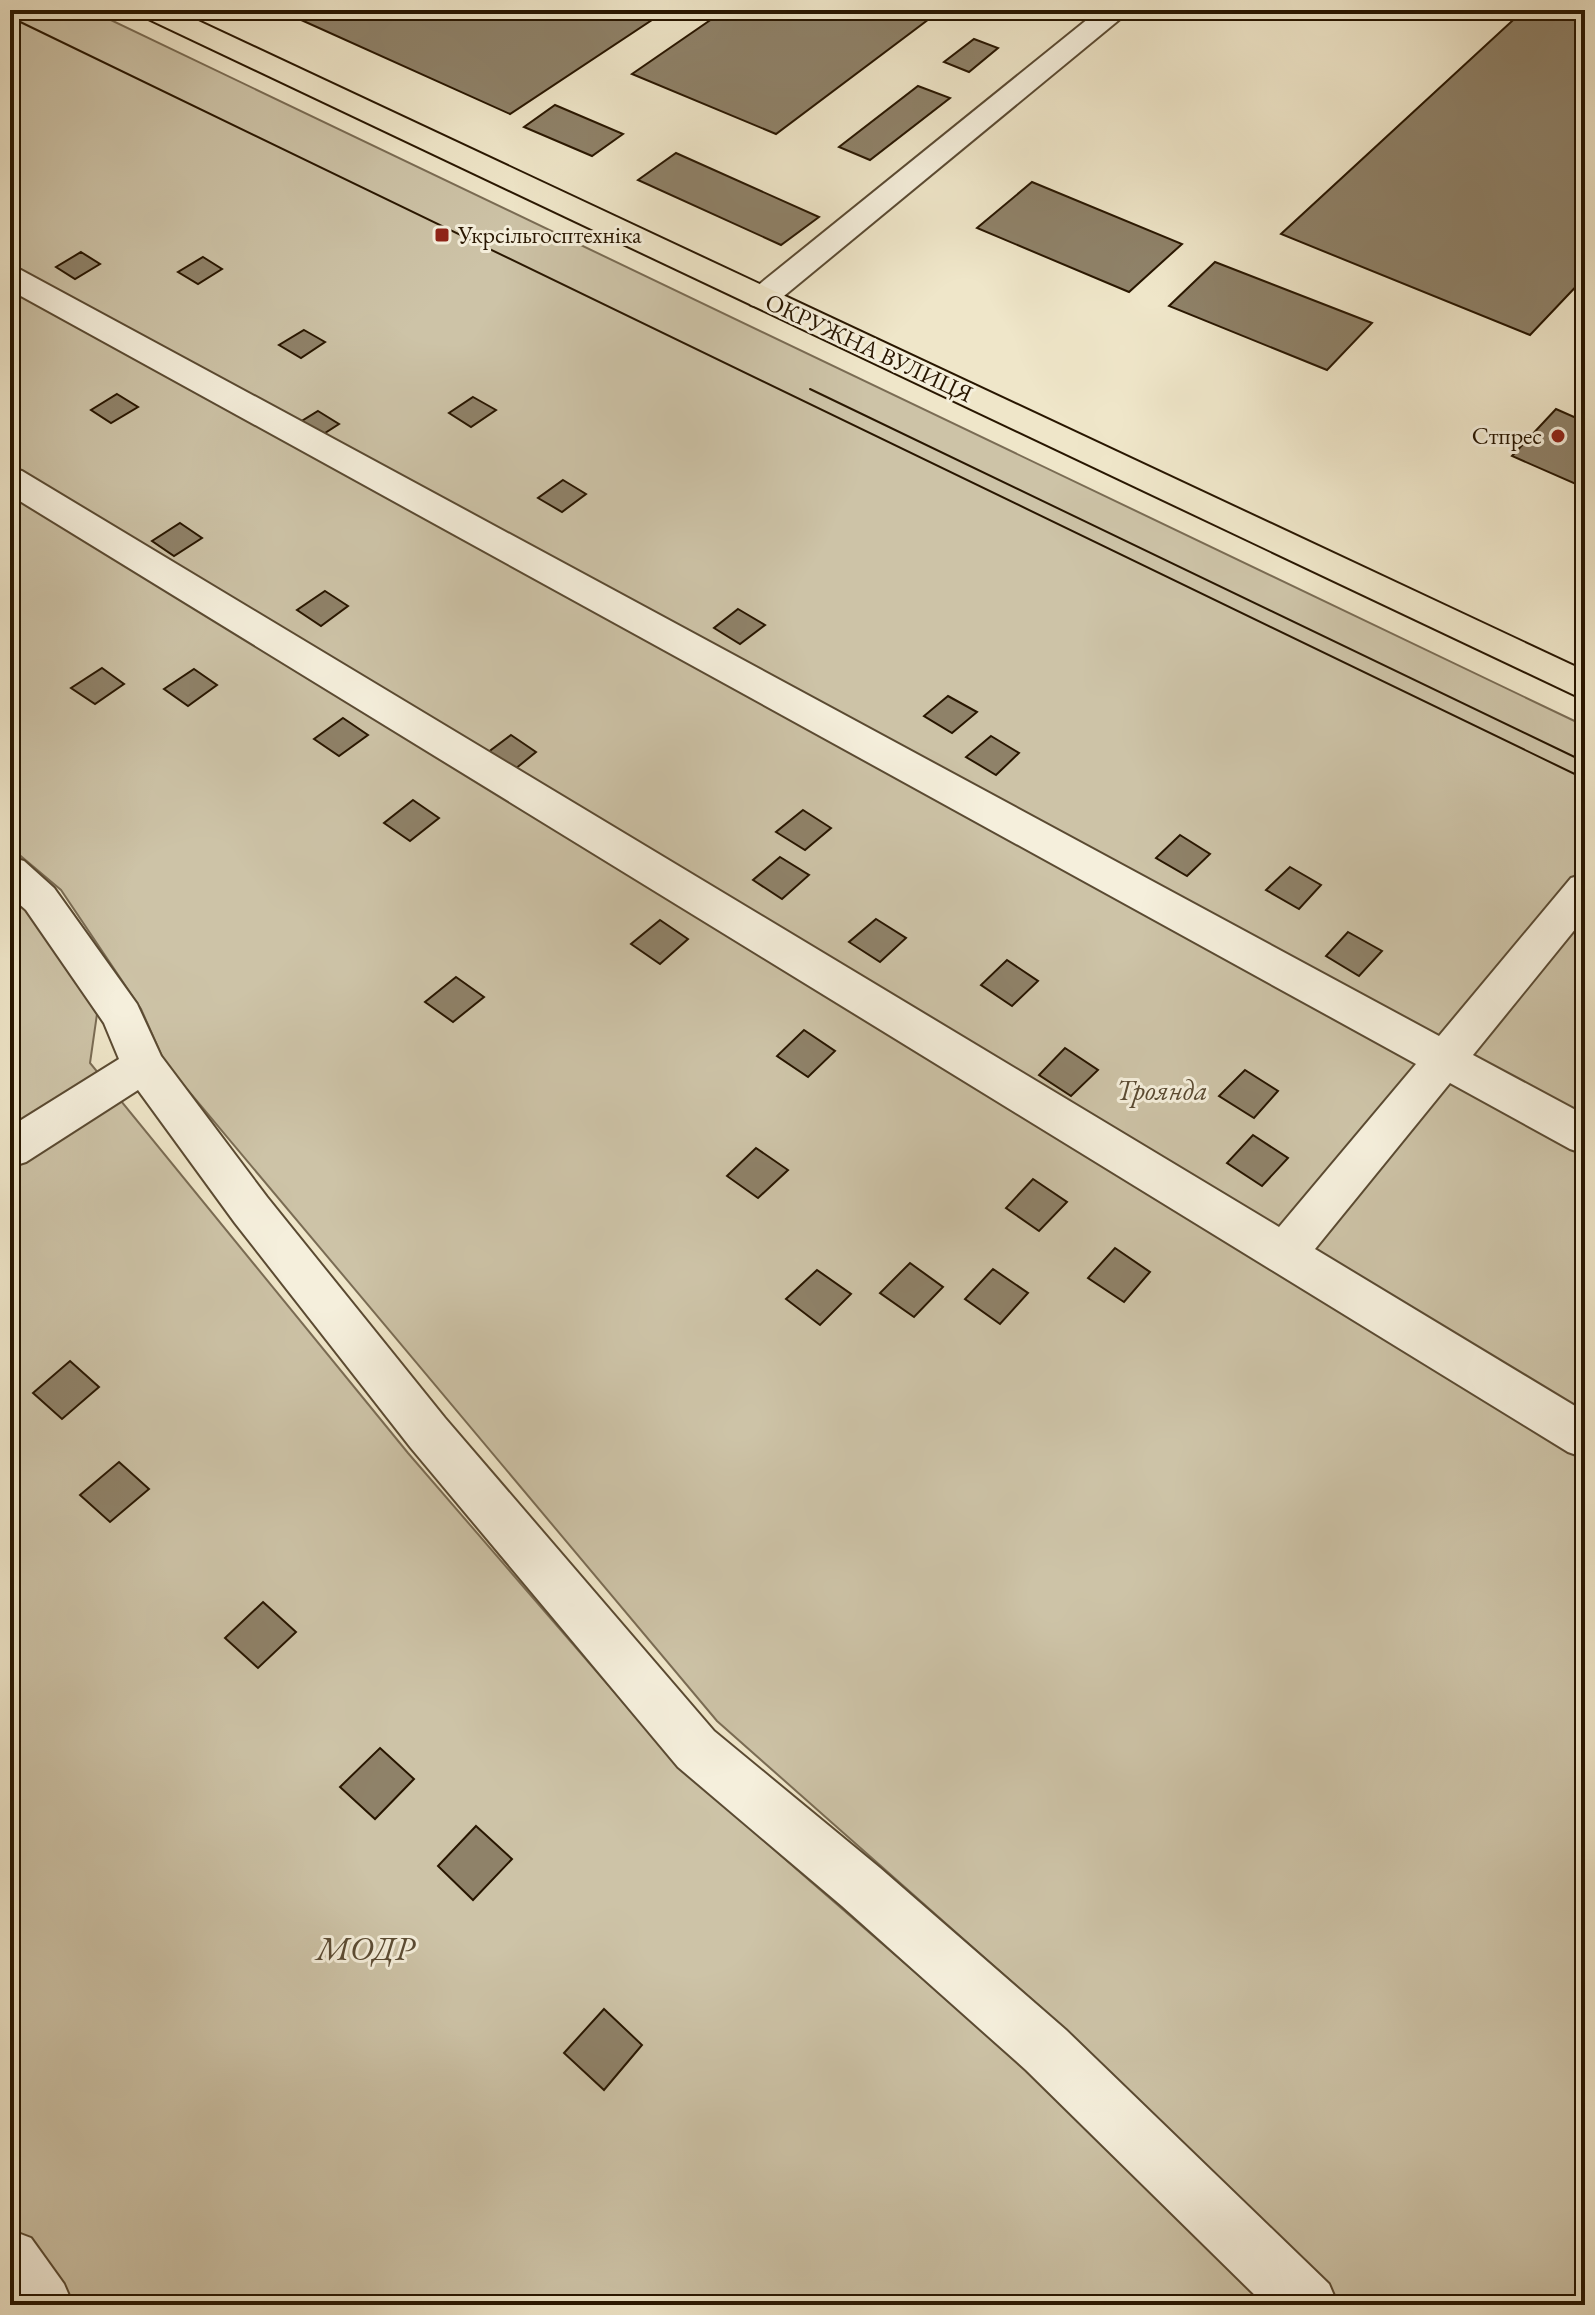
<svg xmlns="http://www.w3.org/2000/svg" width="1595" height="2315" font-family="'EB Garamond',serif">
  <style>
    .green { fill: #cdc3a7; stroke: #7a6c54; stroke-width: 2 }
    .building { fill: #8f8269; stroke: #281600; stroke-width: 2 }
    .lines { fill: none; stroke-linecap: round; stroke-linejoin: round }
    .minor-casing { stroke: #5a4a32; stroke-width: 4 }
    .major-casing { stroke: #281600; stroke-width: 4 }
    .minor { fill: #f5efdc; fill-rule: evenodd }
    .major { fill: #efe6c9; fill-rule: evenodd }
    .tram { stroke: #281600; stroke-width: 2 }
    .poi-dot { fill: #8f2418; stroke: #f5efdc; stroke-width: 3 }
    .labels { text-anchor: middle; stroke-width: 6; stroke-linejoin: round; paint-order: stroke }
    .far-poi-label { font-size: 24px; fill: #281600; stroke: #f5efdc; text-anchor: start }
    .far-street-label { font-size: 24px; fill: #281600; stroke: #f5efdc }
    .park-label { font-size: 28px; font-style: italic; fill: #5a4a32; stroke: #f5efdc }
    .near-park-label { font-size: 34px; font-style: italic; fill: #5a4a32; stroke: #f5efdc }
  </style>
  <rect width="100%" height="100%" fill="#efe6c9"/>
  <filter id="stains"><feTurbulence type="fractalNoise" baseFrequency=".0025" numOctaves="4"/><feColorMatrix values="0 0 0 0 .2 0 0 0 0 .09 0 0 0 0 .02 0 0 0 .5 -.17"/></filter>
  <radialGradient id="worn" r=".72"><stop offset=".6" stop-color="#630" stop-opacity="0"/><stop offset="1" stop-color="#630" stop-opacity=".3"/></radialGradient>
  <g class="green">
    <path d="M 10,10 L 90,10 L 1585,726 L 1585,2305 L 1345,2305 L 1073,2036 L 717,1721 L 165,1063 L 141,1009 L 61,890 L 10,847 Z"/>
    <path d="M 10,891 L 25,904 L 97,1014 L 90,1063 L 408,1453 L 679,1767 L 1038,2079 L 1268,2305 L 10,2305 Z"/>
  </g>
  <g class="building">
    <path d="M 279,10 L 667,10 L 510,114 Z"/>
    <path d="M 725,10 L 941,10 L 776,134 L 632,74 Z"/>
    <path d="M 1524,10 L 1585,10 L 1585,277 L 1530,335 L 1281,234 Z"/>
    <path d="M 974,39 L 998,48 L 969,72 L 944,62 Z"/>
    <path d="M 918,86 L 950,98 L 870,160 L 839,147 Z"/>
    <path d="M 555,105 L 623,134 L 592,156 L 524,127 Z"/>
    <path d="M 676,153 L 819,217 L 781,245 L 638,180 Z"/>
    <path d="M 1032,182 L 1182,244 L 1129,292 L 977,228 Z"/>
    <path d="M 81,252 L 100,264 L 75,279 L 56,267 Z"/>
    <path d="M 203,257 L 222,269 L 198,284 L 178,272 Z"/>
    <path d="M 1215,262 L 1372,323 L 1327,370 L 1169,306 Z"/>
    <path d="M 304,330 L 325,342 L 301,358 L 279,345 Z"/>
    <path d="M 117,394 L 138,407 L 111,423 L 91,410 Z"/>
    <path d="M 473,397 L 496,410 L 471,427 L 449,413 Z"/>
    <path d="M 1585,405 L 1585,488 L 1512,456 L 1556,409 L 1574,417 Z"/>
    <path d="M 318,411 L 339,424 L 314,440 L 292,427 Z"/>
    <path d="M 563,480 L 586,494 L 562,512 L 538,498 Z"/>
    <path d="M 180,523 L 202,538 L 174,556 L 152,541 Z"/>
    <path d="M 325,591 L 348,606 L 321,626 L 297,610 Z"/>
    <path d="M 738,609 L 765,625 L 740,644 L 714,628 Z"/>
    <path d="M 102,668 L 124,684 L 95,704 L 71,688 Z"/>
    <path d="M 194,669 L 217,685 L 188,706 L 164,689 Z"/>
    <path d="M 948,696 L 977,712 L 952,733 L 924,716 Z"/>
    <path d="M 343,718 L 368,735 L 339,756 L 314,739 Z"/>
    <path d="M 511,735 L 536,752 L 509,774 L 483,756 Z"/>
    <path d="M 991,736 L 1019,753 L 996,775 L 966,757 Z"/>
    <path d="M 413,800 L 439,818 L 410,841 L 384,823 Z"/>
    <path d="M 803,810 L 831,828 L 805,850 L 776,832 Z"/>
    <path d="M 1180,835 L 1210,854 L 1187,876 L 1156,858 Z"/>
    <path d="M 780,857 L 809,875 L 782,899 L 753,880 Z"/>
    <path d="M 1290,867 L 1321,885 L 1299,909 L 1266,890 Z"/>
    <path d="M 876,919 L 906,938 L 880,962 L 849,942 Z"/>
    <path d="M 660,920 L 688,939 L 660,964 L 631,944 Z"/>
    <path d="M 1348,932 L 1382,951 L 1359,976 L 1326,956 Z"/>
    <path d="M 1007,960 L 1038,981 L 1012,1006 L 981,985 Z"/>
    <path d="M 456,977 L 484,997 L 453,1022 L 425,1002 Z"/>
    <path d="M 804,1030 L 835,1051 L 808,1077 L 777,1056 Z"/>
    <path d="M 1065,1048 L 1098,1070 L 1071,1096 L 1039,1075 Z"/>
    <path d="M 1245,1070 L 1278,1091 L 1254,1118 L 1219,1096 Z"/>
    <path d="M 1253,1135 L 1288,1158 L 1262,1186 L 1227,1163 Z"/>
    <path d="M 756,1148 L 788,1170 L 758,1198 L 727,1176 Z"/>
    <path d="M 1033,1179 L 1067,1202 L 1039,1231 L 1006,1208 Z"/>
    <path d="M 1115,1248 L 1150,1272 L 1124,1302 L 1088,1278 Z"/>
    <path d="M 910,1263 L 943,1287 L 914,1317 L 880,1293 Z"/>
    <path d="M 993,1269 L 1028,1293 L 1000,1324 L 965,1299 Z"/>
    <path d="M 817,1270 L 851,1294 L 820,1325 L 786,1299 Z"/>
    <path d="M 70,1361 L 99,1387 L 62,1419 L 33,1393 Z"/>
    <path d="M 119,1462 L 149,1489 L 110,1522 L 80,1495 Z"/>
    <path d="M 263,1602 L 296,1632 L 258,1668 L 225,1638 Z"/>
    <path d="M 380,1748 L 414,1779 L 375,1819 L 340,1787 Z"/>
    <path d="M 476,1826 L 512,1859 L 473,1900 L 438,1866 Z"/>
    <path d="M 604,2009 L 642,2045 L 604,2090 L 564,2053 Z"/>
  </g>
  <g class="lines">
    <g class="minor-casing">
      <g id="minor">
        <path d="M 1099,10 L 1131,10 L 773,305 L 762,308 L 751,305 L 746,298 L 751,291 Z"/>
        <path d="M 10,267 L 21,270 L 1439,1036 L 1571,878 L 1585,874 L 1585,917 L 1473,1055 L 1585,1115 L 1585,1154 L 1570,1149 L 1450,1083 L 1315,1249 L 1585,1412 L 1585,1458 L 1568,1452 L 10,495 L 10,468 L 22,471 L 1279,1227 L 1416,1064 L 10,290 Z"/>
        <path d="M 10,857 L 24,861 L 54,888 L 137,1004 L 161,1056 L 267,1197 L 445,1418 L 714,1731 L 880,1868 L 1066,2030 L 1329,2284 L 1338,2305 L 1265,2305 L 1026,2070 L 842,1906 L 678,1767 L 411,1448 L 235,1223 L 138,1090 L 26,1162 L 10,1167 L 10,1127 L 119,1059 L 104,1023 L 26,910 L 10,896 Z"/>
        <path d="M 10,2230 L 31,2238 L 64,2284 L 73,2305 L 10,2305 Z"/>
      </g>
    </g>
    <g class="major-casing">
      <path id="major" d="M 138,10 L 175,10 L 1585,671 L 1585,700 L 142,16 Z"/>
    </g>
    <use href="#minor" class="minor"/>
    <use href="#major" class="major"/>
    <g class="tram">
      <path d="M 10,17 L 1585,779"/>
      <path d="M 810,389 L 1585,762"/>
    </g>
  </g>
  <g class="poi-dot">
    <rect x="434" y="227" width="16" height="16" rx="4"/>
    <circle cx="1558" cy="436" r="8"/>
  </g>
  <g class="labels">
    <g class="far-poi-label">
      <text x="458" y="243">Укрсільгосптехніка</text>
      <text x="1542" y="444" text-anchor="end">Стпрес</text>
    </g>
    <g class="far-street-label">
      <text transform="translate(869 348) rotate(25)" y="8">ОКРУЖНА ВУЛИЦЯ</text>
    </g>
    <g class="park-label">
      <text x="1162" y="1100">Троянда</text>
    </g>
    <g class="near-park-label">
      <text x="365" y="1960">МОДР</text>
    </g>
  </g>
  <rect width="1595" height="2315" fill="none" stroke="#efe6c9" stroke-width="40"/>
  <rect x="12" y="12" width="1571" height="2291" fill="none" stroke="#281600" stroke-width="4"/>
  <rect x="20" y="20" width="1555" height="2275" fill="none" stroke="#281600" stroke-width="2"/>
  <rect width="100%" height="100%" filter="url(#stains)"/>
  <rect width="100%" height="100%" fill="url(#worn)"/>
</svg>
